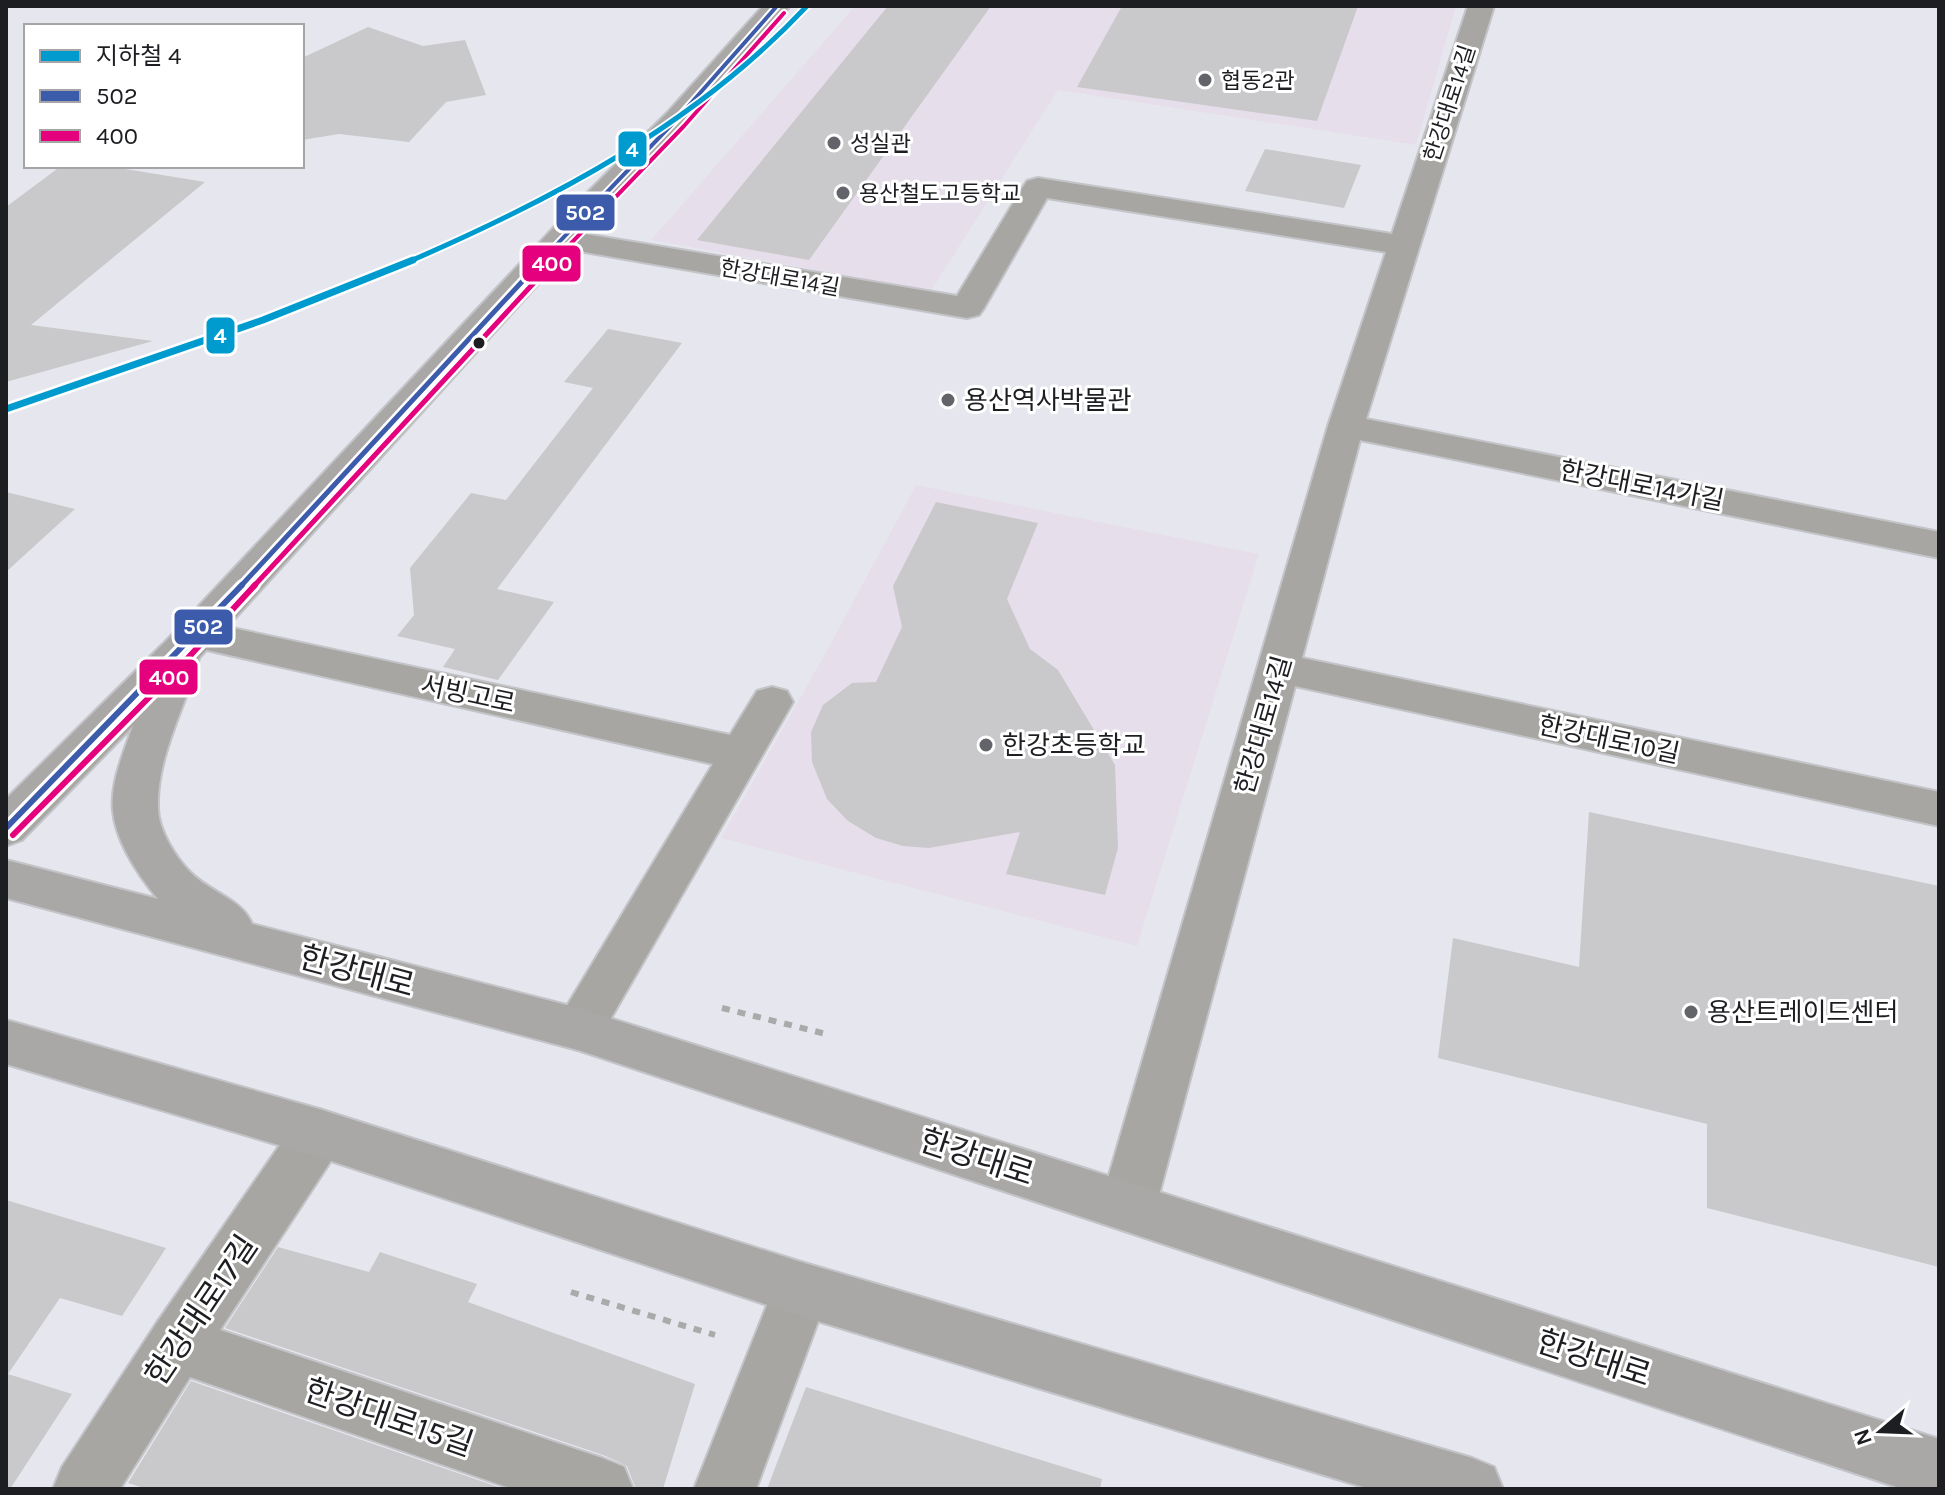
<svg xmlns="http://www.w3.org/2000/svg" width="1945" height="1495" font-family="Karla,'Noto Sans KR',sans-serif">
  <style>
    .education { fill: #e7deeb }
    .building { fill: #c9c8ca }
    .lines { fill: none; stroke-linecap: round; stroke-linejoin: round }
    .street-casing { stroke: #c3c4c8; stroke-width: 4 }
    .primary-casing { stroke: #c3c4c8; stroke-width: 4 }
    .path { stroke: #aaa; stroke-width: 6; stroke-dasharray: 8 8; stroke-linecap: butt }
    .street { fill: #a8a6a3; fill-rule: evenodd }
    .primary { fill: #aaa8a7; fill-rule: evenodd }
    .bus-1-far2-casing { stroke: #fff; stroke-width: 8 }
    .bus-1-far1-casing { stroke: #fff; stroke-width: 10 }
    .bus-1-casing { stroke: #fff; stroke-width: 12 }
    .bus-2-far2-casing { stroke: #fff; stroke-width: 8 }
    .bus-2-far1-casing { stroke: #fff; stroke-width: 10 }
    .bus-2-casing { stroke: #fff; stroke-width: 12 }
    .bus-1-far2 { stroke: #3d5bab; stroke-width: 4 }
    .bus-1-far1 { stroke: #3d5bab; stroke-width: 5 }
    .bus-1 { stroke: #3d5bab; stroke-width: 6 }
    .bus-2-far2 { stroke: #e5007d; stroke-width: 4 }
    .bus-2-far1 { stroke: #e5007d; stroke-width: 5 }
    .bus-2 { stroke: #e5007d; stroke-width: 6 }
    .metro-1-far1-casing { stroke: #fff; stroke-width: 9 }
    .metro-1-casing { stroke: #fff; stroke-width: 12 }
    .metro-1-far1 { stroke: #009bce; stroke-width: 5 }
    .metro-1 { stroke: #009bce; stroke-width: 7 }
    .poi-dot { fill: #636469; stroke: #fff; stroke-width: 3 }
    .bus-dot { fill: #1d1e22; stroke: #fff; stroke-width: 3 }
    .labels { text-anchor: middle; stroke-width: 6; stroke-linejoin: round; paint-order: stroke }
    .far-poi-label { font-size: 22px; fill: #1d1e22; stroke: #fff; text-anchor: start }
    .far-street-label { font-size: 22px; fill: #1d1e22; stroke: #fff }
    .poi-label { font-size: 26px; fill: #1d1e22; stroke: #fff; text-anchor: start }
    .street-label { font-size: 26px; fill: #1d1e22; stroke: #fff }
    .near-street-label { font-size: 32px; fill: #1d1e22; stroke: #fff }
    .line-badge { stroke: #fff; stroke-width: 3 }
    .badge-label { font-size: 22px; text-anchor: middle; font-weight: bold; fill: #fff }
  </style>
  <rect width="100%" height="100%" fill="#e6e7ee"/>
  <g class="education">
    <path d="M 855,6 L 1456,6 L 1416,145 L 1058,90 L 931,291 L 651,240 Z"/>
    <path d="M 916,485 L 1259,554 L 1137,946 L 721,838 L 826,652 Z"/>
  </g>
  <g class="building">
    <path d="M 888,6 L 991,6 L 809,260 L 697,240 Z"/>
    <path d="M 1122,6 L 1358,6 L 1317,121 L 1077,87 Z"/>
    <path d="M 368,27 L 423,46 L 465,40 L 486,95 L 446,102 L 409,142 L 339,134 L 302,140 L 302,58 Z"/>
    <path d="M 1265,149 L 1361,165 L 1344,208 L 1245,191 Z"/>
    <path d="M 61,166 L 107,166 L 205,182 L 31,325 L 153,341 L 6,382 L 6,207 Z"/>
    <path d="M 608,329 L 682,343 L 497,589 L 554,602 L 498,680 L 443,667 L 455,649 L 397,636 L 414,615 L 410,568 L 471,493 L 506,500 L 593,388 L 564,382 Z"/>
    <path d="M 6,492 L 75,509 L 6,572 Z"/>
    <path d="M 936,502 L 1038,523 L 1007,599 L 1030,649 L 1058,670 L 1115,765 L 1118,848 L 1105,895 L 1006,874 L 1020,832 L 929,848 L 903,846 L 876,838 L 848,821 L 827,799 L 812,762 L 811,732 L 823,705 L 852,683 L 876,682 L 902,627 L 893,586 Z"/>
    <path d="M 1589,812 L 1939,886 L 1939,1267 L 1707,1208 L 1707,1124 L 1438,1058 L 1453,938 L 1579,967 Z"/>
    <path d="M 6,1200 L 166,1248 L 122,1316 L 60,1298 L 8,1374 L 72,1394 L 10,1489 L 6,1489 Z"/>
    <path d="M 278,1247 L 369,1272 L 380,1252 L 477,1284 L 468,1302 L 695,1384 L 663,1489 L 636,1489 L 627,1466 L 603,1455 L 225,1328 Z"/>
    <path d="M 191,1381 L 504,1489 L 147,1489 L 128,1483 Z"/>
    <path d="M 806,1387 L 1102,1479 L 1100,1489 L 767,1489 Z"/>
  </g>
  <g class="lines">
    <g class="street-casing">
      <g id="street">
        <path d="M 1468,6 L 1494,6 L 1366,419 L 1939,532 L 1939,558 L 1360,440 L 1302,658 L 1939,792 L 1939,826 L 1295,686 L 1156,1206 L 1147,1224 L 1128,1231 L 1109,1224 L 1100,1206 L 1328,426 L 1386,252 L 1047,198 L 984,308 L 979,315 L 967,318 L 561,248 L 550,246 L 545,239 L 550,232 L 561,230 L 957,296 L 1023,187 L 1027,181 L 1038,178 L 1392,234 Z"/>
        <path d="M 195,620 L 730,735 L 757,691 L 772,687 L 787,691 L 793,702 L 596,1044 L 578,1050 L 560,1044 L 553,1029 L 713,764 L 180,644 L 174,634 L 180,624 Z"/>
        <path d="M 319,1109 L 338,1116 L 346,1133 L 338,1150 L 220,1330 L 602,1458 L 624,1467 L 633,1489 L 513,1489 L 190,1377 L 120,1489 L 53,1489 L 62,1467 L 156,1324 L 300,1116 Z"/>
        <path d="M 801,1262 L 821,1270 L 830,1289 L 756,1489 L 694,1489 L 781,1270 Z"/>
      </g>
    </g>
    <g class="primary-casing">
      <g id="primary">
        <path d="M 763,6 L 790,6 L 687,125 L 595,221 L 199,658 C 186,706 156,757 158,808 C 158,830 176,858 191,873 C 210,892 243,900 252,924 L 578,1008 L 1939,1439 L 1939,1489 L 1903,1489 L 578,1050 L 6,898 L 6,860 L 158,899 C 139,876 116,842 113,811 C 110,784 124,751 133,726 L 22,840 L 6,846 L 6,799 L 165,642 L 573,207 L 667,113 Z"/>
        <path d="M 6,1020 L 319,1109 L 801,1262 L 1472,1458 L 1494,1467 L 1503,1489 L 1370,1489 L 801,1316 L 319,1157 L 6,1064 Z"/>
      </g>
    </g>
    <g class="path">
      <path d="M 722,1008 L 830,1035"/>
      <path d="M 571,1292 L 715,1335"/>
    </g>
    <use href="#street" class="street"/>
    <use href="#primary" class="primary"/>
    <g class="bus-1-far2-casing">
      <path id="bus-1-far2" d="M 540,262 L 677,119 L 777,6"/>
    </g>
    <g class="bus-1-far1-casing">
      <path id="bus-1-far1" d="M 240,587 L 542,260"/>
    </g>
    <g class="bus-1-casing">
      <path id="bus-1" d="M 6,828 L 242,585"/>
    </g>
    <g class="bus-2-far2-casing">
      <path id="bus-2-far2" d="M 553,262 L 684,126 L 784,13"/>
    </g>
    <g class="bus-2-far1-casing">
      <path id="bus-2-far1" d="M 253,587 L 555,260"/>
    </g>
    <g class="bus-2-casing">
      <path id="bus-2" d="M 13,835 L 187,659 L 255,585"/>
    </g>
    <use href="#bus-1-far2" class="bus-1-far2"/>
    <use href="#bus-1-far1" class="bus-1-far1"/>
    <use href="#bus-1" class="bus-1"/>
    <use href="#bus-2-far2" class="bus-2-far2"/>
    <use href="#bus-2-far1" class="bus-2-far1"/>
    <use href="#bus-2" class="bus-2"/>
    <g class="metro-1-far1-casing">
      <path id="metro-1-far1" d="M 408,262 C 556,198 696,124 807,6"/>
    </g>
    <g class="metro-1-casing">
      <path id="metro-1" d="M 6,409 L 263,320 L 413,260"/>
    </g>
    <use href="#metro-1-far1" class="metro-1-far1"/>
    <use href="#metro-1" class="metro-1"/>
  </g>
  <g class="poi-dot">
    <circle cx="1205" cy="80" r="8"/>
    <circle cx="834" cy="143" r="8"/>
    <circle cx="843" cy="193" r="8"/>
    <circle cx="948" cy="400" r="8"/>
    <circle cx="986" cy="745" r="8"/>
    <circle cx="1691" cy="1012" r="8"/>
  </g>
  <circle class="bus-dot" cx="479" cy="343" r="7"/>
  <g class="labels">
    <g class="far-poi-label">
      <text x="1221" y="88">협동2관</text>
      <text x="850" y="151">성실관</text>
      <text x="859" y="201">용산철도고등학교</text>
    </g>
    <g class="far-street-label">
      <text transform="translate(1449 103) rotate(-72)" y="8">한강대로14길</text>
      <text transform="translate(780 277) rotate(10)" y="8">한강대로14길</text>
    </g>
    <g class="poi-label">
      <text x="964" y="409">용산역사박물관</text>
      <text x="1002" y="754">한강초등학교</text>
      <text x="1707" y="1021">용산트레이드센터</text>
    </g>
    <g class="street-label">
      <text transform="translate(1642 485) rotate(11)" y="9">한강대로14가길</text>
      <text transform="translate(468 694) rotate(12)" y="9">서빙고로</text>
      <text transform="translate(1263 725) rotate(-74)" y="9">한강대로14길</text>
      <text transform="translate(1609 739) rotate(12)" y="9">한강대로10길</text>
    </g>
    <g class="near-street-label">
      <text transform="translate(357 971) rotate(15)" y="11">한강대로</text>
      <text transform="translate(977 1157) rotate(18)" y="11">한강대로</text>
      <text transform="translate(201 1310) rotate(-56)" y="11">한강대로17길</text>
      <text transform="translate(1594 1358) rotate(18)" y="11">한강대로</text>
      <text transform="translate(389 1417) rotate(19)" y="11">한강대로15길</text>
    </g>
  </g>
  <g class="line-badge">
    <rect x="617" y="130" width="31" height="38" rx="8" fill="#009bce"/>
    <rect x="555" y="193" width="61" height="39" rx="8" fill="#3d5bab"/>
    <rect x="521" y="244" width="61" height="39" rx="8" fill="#e5007d"/>
    <rect x="205" y="316" width="31" height="39" rx="8" fill="#009bce"/>
    <rect x="173" y="608" width="61" height="38" rx="8" fill="#3d5bab"/>
    <rect x="138" y="658" width="61" height="38" rx="8" fill="#e5007d"/>
  </g>
  <g class="badge-label">
    <text x="632" y="157">4</text>
    <text x="585" y="220">502</text>
    <text x="552" y="271">400</text>
    <text x="220" y="343">4</text>
    <text x="203" y="634">502</text>
    <text x="169" y="685">400</text>
  </g>
  <rect width="1945" height="1495" fill="none" stroke="#1d1e22" stroke-width="16"/>
  <rect x="24" y="24" width="280" height="144" fill="#ffffff" stroke="#a5a5a7" stroke-width="2"/>
  <rect x="40" y="50" width="40" height="12" fill="#009bce" stroke="#a5a5a7" stroke-width="2"/>
  <text x="96" y="64" font-size="24" fill="#1d1e22">지하철 4</text>
  <rect x="40" y="90" width="40" height="12" fill="#3d5bab" stroke="#a5a5a7" stroke-width="2"/>
  <text x="96" y="104" font-size="24" fill="#1d1e22">502</text>
  <rect x="40" y="130" width="40" height="12" fill="#e5007d" stroke="#a5a5a7" stroke-width="2"/>
  <text x="96" y="144" font-size="24" fill="#1d1e22">400</text>
  <g transform="translate(1881 1431) rotate(251)" stroke="#ffffff" stroke-width="6" paint-order="stroke">
  <path d="M0-6L14 30L0 20L-14 30Z" fill="#1d1e22"/>
  <text y="-12" font-size="22" font-weight="bold" text-anchor="middle" fill="#1d1e22">N</text>
  </g>
</svg>
